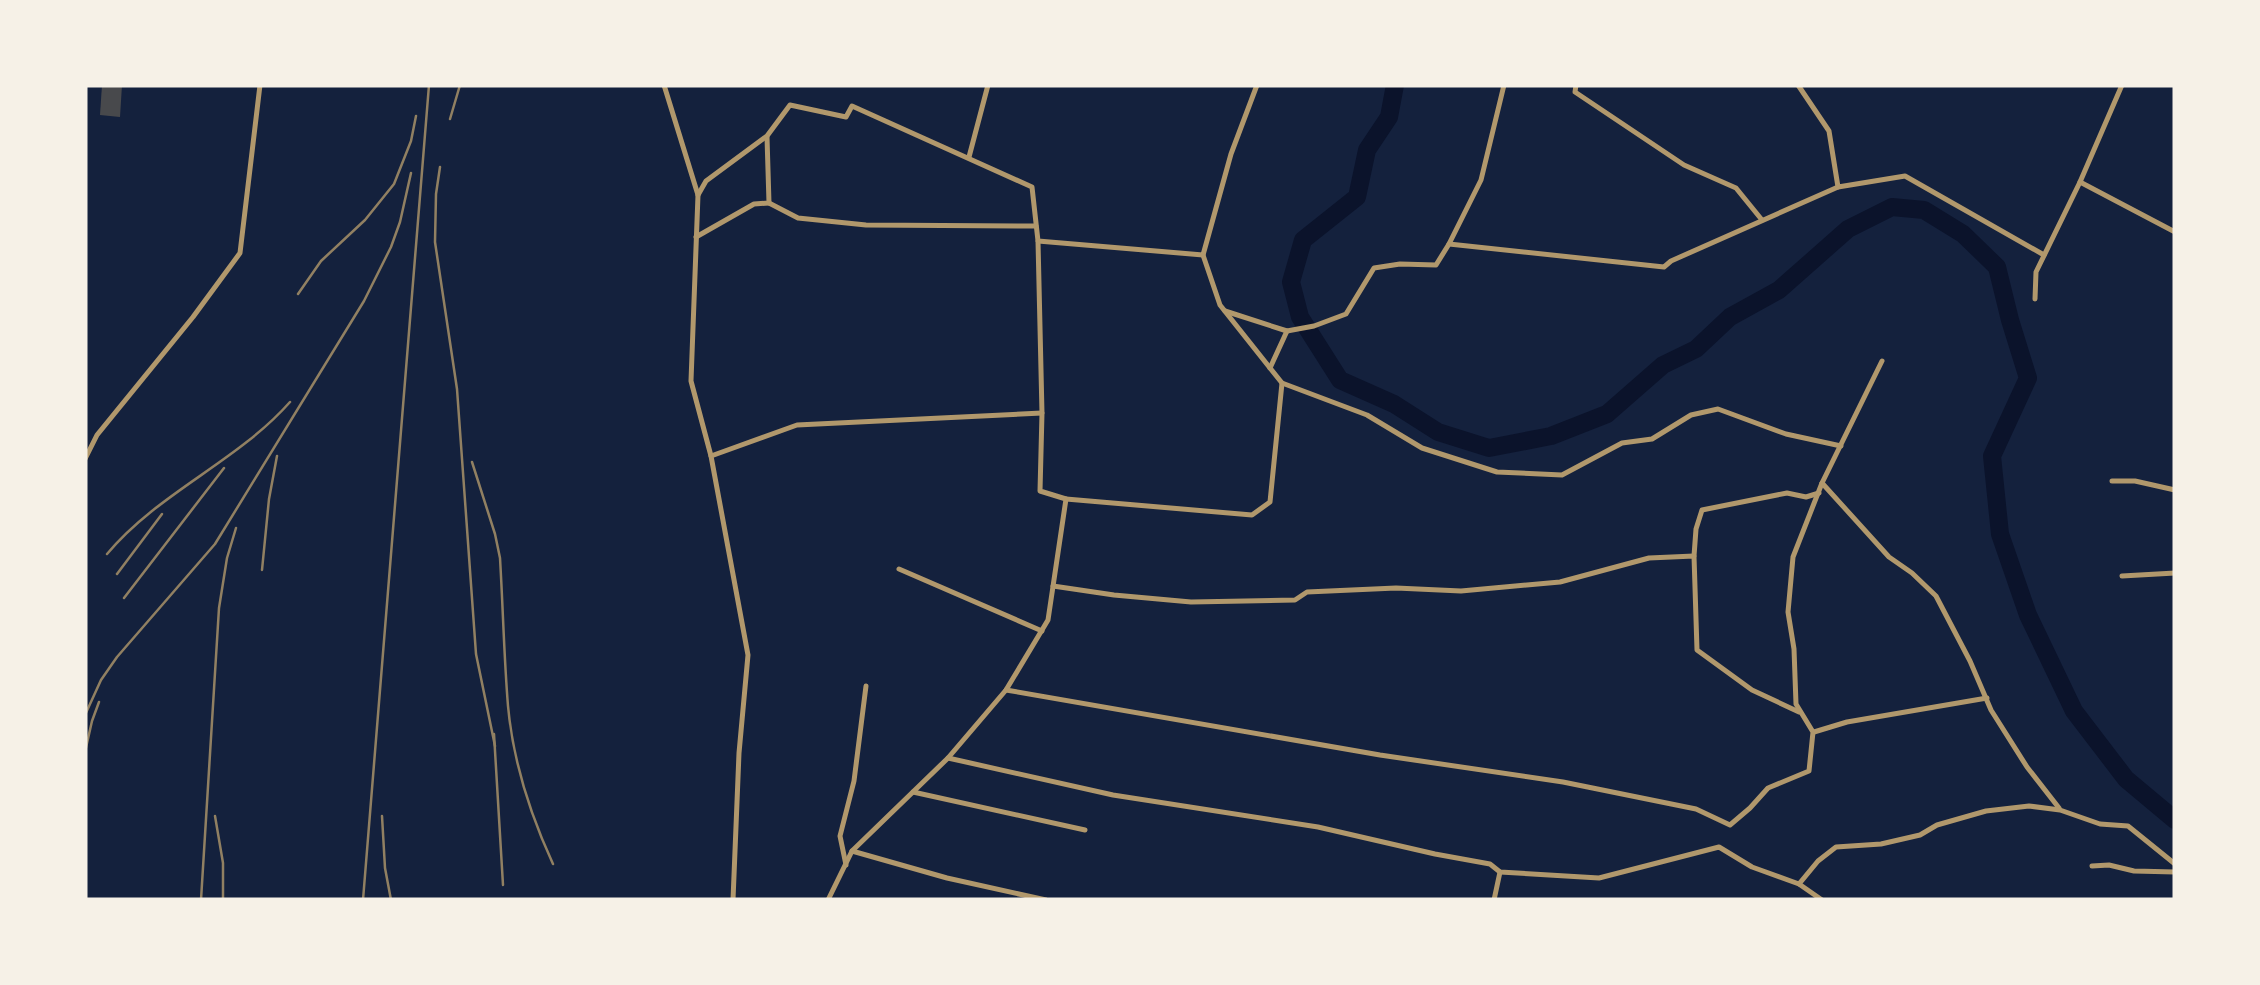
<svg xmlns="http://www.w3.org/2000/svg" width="2260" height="985" font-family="Ubuntu,sans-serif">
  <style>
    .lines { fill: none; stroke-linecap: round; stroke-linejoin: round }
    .river { stroke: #0b132b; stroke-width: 18 }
    .building { fill: #48494c }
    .minor { stroke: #b1986c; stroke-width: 5 }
    .rail { stroke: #918062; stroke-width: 2.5 }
  </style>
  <rect width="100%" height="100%" fill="#14213d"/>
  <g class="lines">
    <path class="river" d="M 1395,85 L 1389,117 L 1367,150 L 1357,197 L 1303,240 L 1291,282 L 1300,317 L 1340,380 L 1394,404 L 1438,432 L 1489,448 L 1551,436 L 1607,414 L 1663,365 L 1696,349 L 1730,317 L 1779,290 L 1848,229 L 1892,207 L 1924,210 L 1963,234 L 1997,267 L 2010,320 L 2028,378 L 1992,456 L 2000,534 L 2028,615 L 2074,711 L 2126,779 L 2175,820"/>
  </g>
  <path class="building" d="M 102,85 L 122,85 L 120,117 L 100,115 Z"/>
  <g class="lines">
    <g class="minor">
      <path d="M 664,85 L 698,195 L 691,381 L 711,456 L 748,655 L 739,753 L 733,900"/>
      <path d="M 1576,85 L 1575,92 L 1684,165 L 1736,188 L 1762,220"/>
      <path d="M 1798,85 L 1829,131 L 1838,187 L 1905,176 L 2044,255"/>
      <path d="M 969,157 L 988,85"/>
      <path d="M 2080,182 L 2175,232"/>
      <path d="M 698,195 L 706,181 L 767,136 L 790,105 L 846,117 L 852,106 L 1032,187 L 1038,241 L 1203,255 L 1231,154 L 1257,85"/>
      <path d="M 769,203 L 798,218 L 866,225 L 1036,226"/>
      <path d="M 696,237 L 754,204 L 769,203 L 767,137"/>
      <path d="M 1449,244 L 1481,180 L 1504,85"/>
      <path d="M 2035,299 L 2036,272 L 2080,182 L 2122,85"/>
      <path d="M 1225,311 L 1287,331 L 1314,326 L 1346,314 L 1374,268 L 1400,264 L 1436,265 L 1449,244 L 1664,267 L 1671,261 L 1838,187"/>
      <path d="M 1270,368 L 1287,331"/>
      <path d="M 1282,383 L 1367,415 L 1422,448 L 1497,472 L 1562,475 L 1622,443 L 1652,439 L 1691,415 L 1718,409 L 1786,434 L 1841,446"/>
      <path d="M 711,456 L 797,425 L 1042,413"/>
      <path d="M 85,459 L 97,435 L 193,317 L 240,253 L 260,85"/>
      <path d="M 2112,481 L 2135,481 L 2175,490"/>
      <path d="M 1822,483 L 1889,557 L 1912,573 L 1936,596 L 1970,661 L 1991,710 L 2027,767 L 2059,808"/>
      <path d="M 1066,499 L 1252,515 L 1270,502 L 1282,383 L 1220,305 L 1203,255"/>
      <path d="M 1694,556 L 1696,529 L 1702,510 L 1787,493 L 1806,497 L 1819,493"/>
      <path d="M 899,569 L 1042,631"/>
      <path d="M 2122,576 L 2175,573"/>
      <path d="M 1053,586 L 1114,595 L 1191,602 L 1295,600 L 1307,592 L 1396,588 L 1461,591 L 1560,582 L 1649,558 L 1694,556 L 1697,650 L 1752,690 L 1799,712"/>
      <path d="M 1006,690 L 1380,755 L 1563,782 L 1696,809 L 1730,825 L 1750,808 L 1768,788 L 1809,771 L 1813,732 L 1796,704 L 1794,649 L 1788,612 L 1793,557 L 1822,483 L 1882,361"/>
      <path d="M 1814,732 L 1847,722 L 1987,698"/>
      <path d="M 948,758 L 1113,795 L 1318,827 L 1435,854 L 1490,864 L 1500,872 L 1599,878 L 1719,847 L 1752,867 L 1799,884 L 1818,861 L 1836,847 L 1881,844 L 1920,835 L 1937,825 L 1986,811 L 2029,806 L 2060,810 L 2100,824 L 2128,826 L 2175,864"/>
      <path d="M 913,792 L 1085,830"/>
      <path d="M 852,851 L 947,878 L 1046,900"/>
      <path d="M 846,865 L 840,836 L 854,781 L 866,686"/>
      <path d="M 2092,866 L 2109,865 L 2134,871 L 2175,872"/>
      <path d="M 1799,884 L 1822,900"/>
      <path d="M 828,900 L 852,851 L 948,758 L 1006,690 L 1048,620 L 1066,499 L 1040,491 L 1042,413 L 1038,241"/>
      <path d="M 1494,900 L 1500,872"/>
    </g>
    <g class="rail">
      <path d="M 450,119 L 460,85"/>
      <path d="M 440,167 L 436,194 L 435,242 L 457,389 L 476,654 L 495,746"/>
      <path d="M 298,294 L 321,261 L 365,220 L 394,184 L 411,141 L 416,116"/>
      <path d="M 472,462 L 495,534 L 500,558 C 503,608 504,657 508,706 C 513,761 530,814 553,864"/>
      <path d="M 107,554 C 159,492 237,462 290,402"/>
      <path d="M 262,570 L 269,499 L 277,456"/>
      <path d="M 117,574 L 162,514"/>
      <path d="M 124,598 L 224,468"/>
      <path d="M 85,715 L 101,680 L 117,657 L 215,544 L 364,301 L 391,247 L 400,222 L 411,173"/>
      <path d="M 494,734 L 503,885"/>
      <path d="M 85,752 L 92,721 L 99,702"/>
      <path d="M 215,816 L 223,863 L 223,900"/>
      <path d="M 382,816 L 385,868 L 391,900"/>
      <path d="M 201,900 L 219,608 L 227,558 L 236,528"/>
      <path d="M 363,900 L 429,85"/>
    </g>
  </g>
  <rect width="2260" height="985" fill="none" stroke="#f6f1e7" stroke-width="175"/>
</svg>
